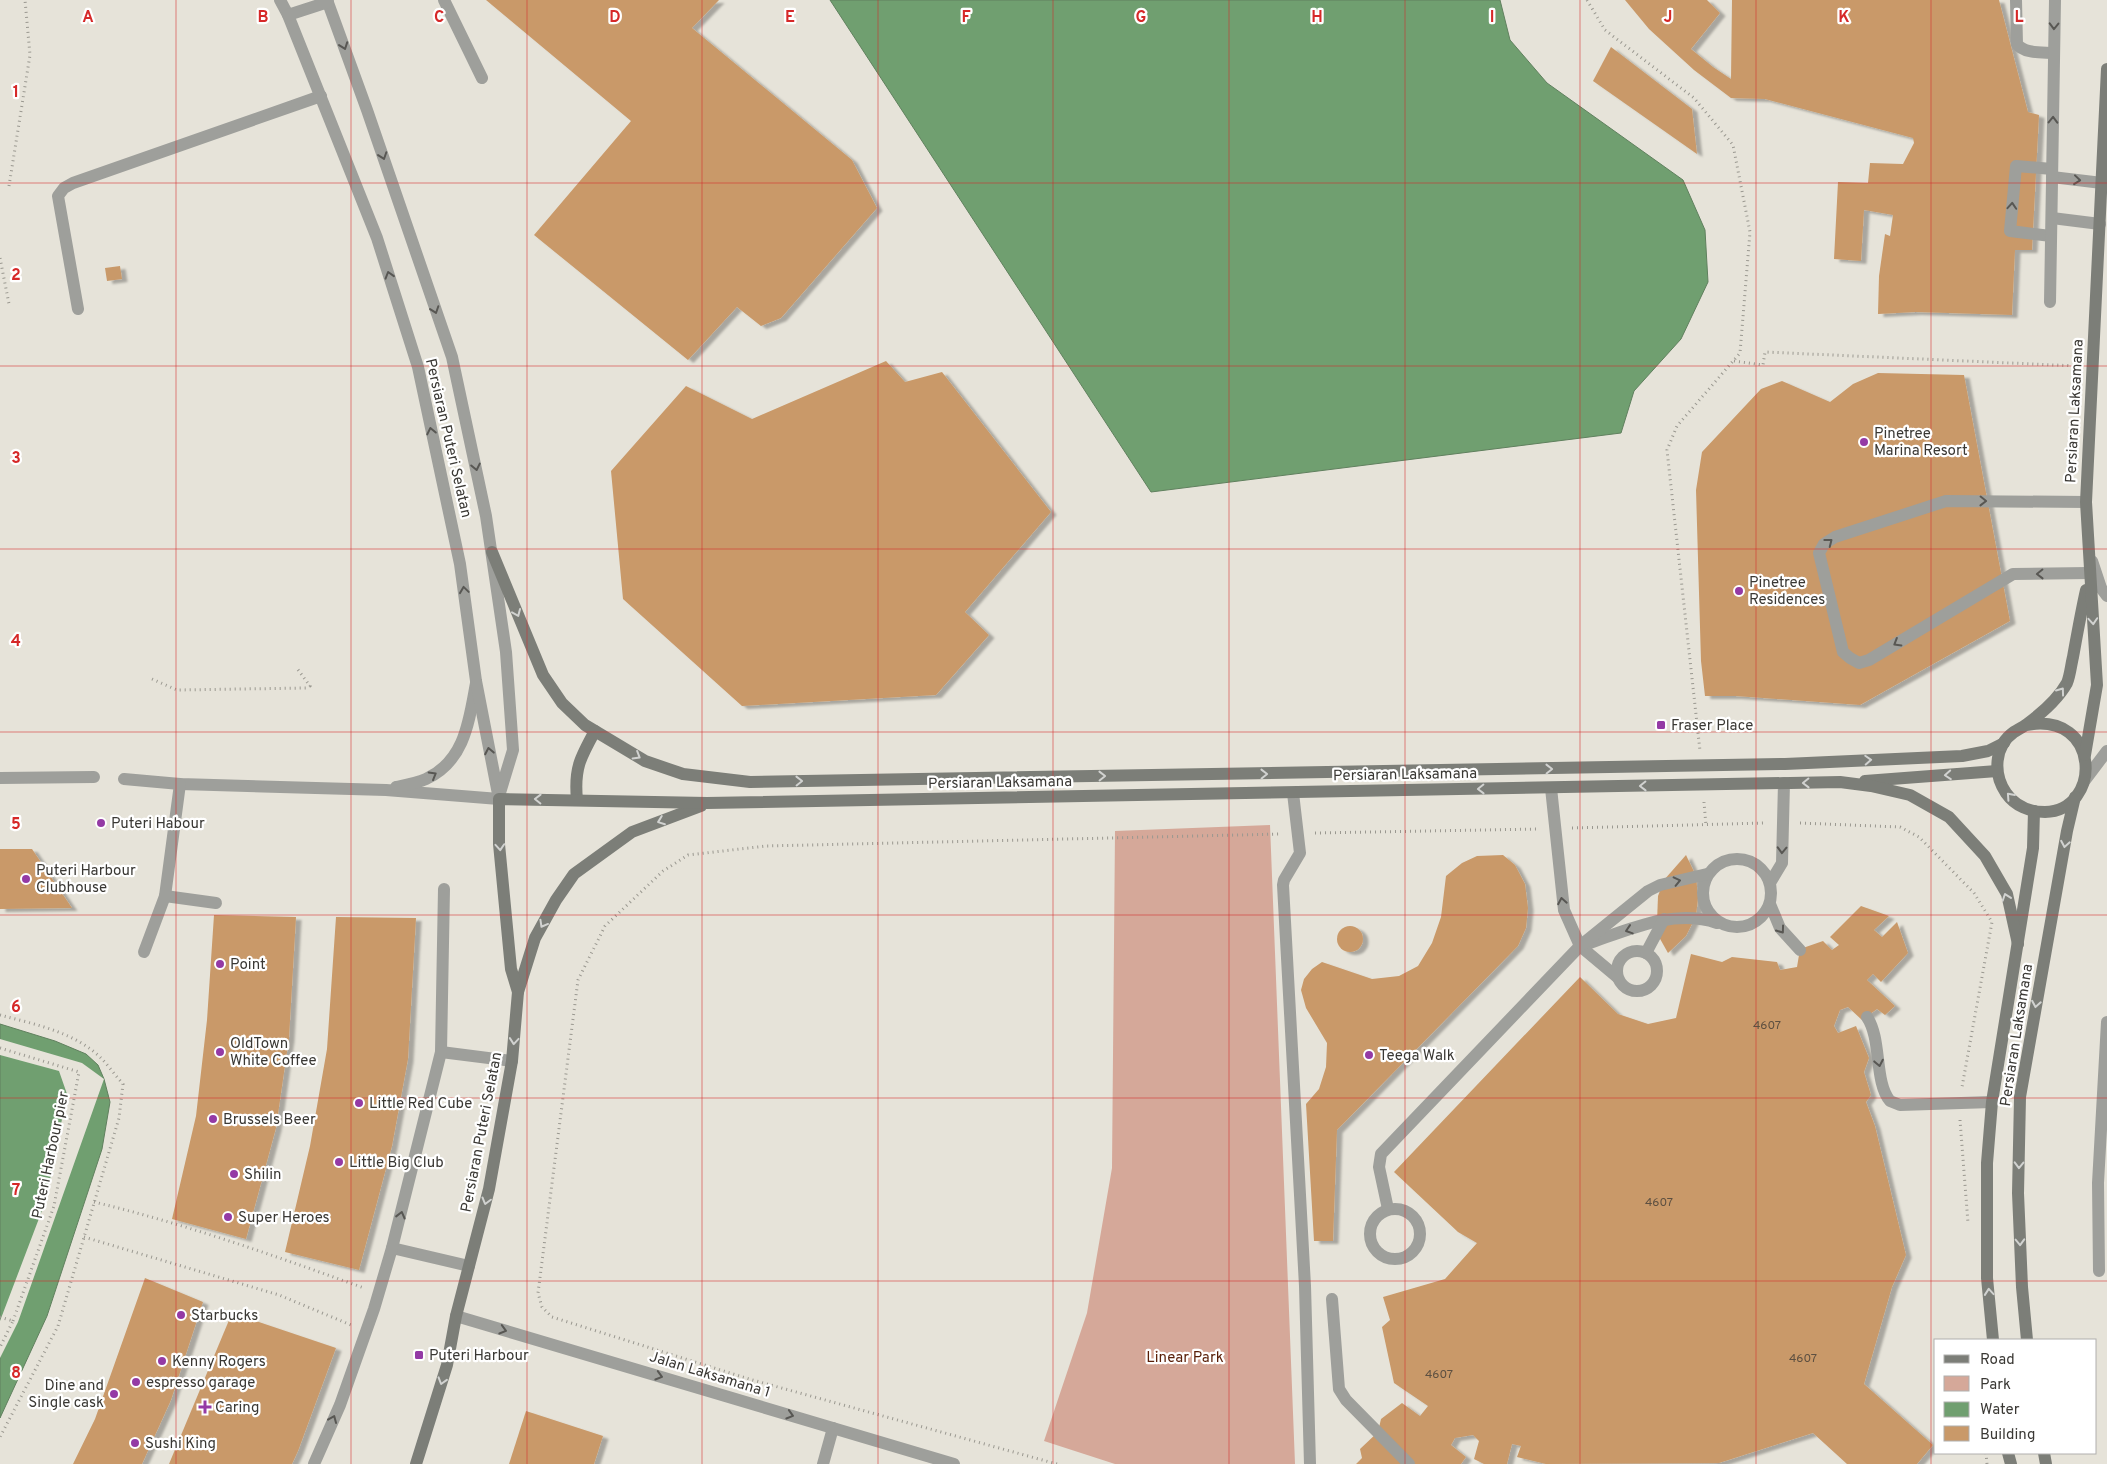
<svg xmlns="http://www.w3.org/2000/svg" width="2107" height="1464" font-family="Overpass,sans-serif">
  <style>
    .green { fill: #d5a899 }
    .water { fill: #709f70; stroke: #60805e }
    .pier { fill: #e6e3d9 }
    .building { fill: #c99969; filter: url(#shadow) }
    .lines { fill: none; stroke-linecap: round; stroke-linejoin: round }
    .path { stroke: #9a9890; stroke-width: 3; stroke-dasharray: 1 4; stroke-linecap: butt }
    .lane { stroke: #9e9f9b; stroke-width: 12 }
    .street { stroke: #9e9f9b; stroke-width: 12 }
    .secondary { stroke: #7c7e78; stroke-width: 12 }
    .oneway { stroke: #585753 }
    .oneway2 { stroke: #d1d2d0 }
    .grid { fill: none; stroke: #d62828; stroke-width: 1; stroke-opacity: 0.55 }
    .poi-dot { fill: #943aa5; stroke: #fff; stroke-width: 2 }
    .labels { text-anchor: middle; stroke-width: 4.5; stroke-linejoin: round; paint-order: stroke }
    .number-label { font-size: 12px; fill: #5e5041 }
    .street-label { font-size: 15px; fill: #3a3834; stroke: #fff }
    .poi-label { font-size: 15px; fill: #3a3834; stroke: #fff; text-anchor: start }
    .park-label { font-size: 15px; fill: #581d06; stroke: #fff }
    .grid-label { font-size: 16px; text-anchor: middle; font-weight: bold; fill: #d62828; stroke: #fff; stroke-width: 4.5; stroke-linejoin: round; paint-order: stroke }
  </style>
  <defs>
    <filter id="shadow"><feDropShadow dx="5.5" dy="3" stdDeviation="1" flood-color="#0004"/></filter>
  </defs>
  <rect width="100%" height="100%" fill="#e6e3d9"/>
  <path class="green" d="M 1270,825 L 1295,1464 L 1115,1464 L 1044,1441 L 1087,1313 L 1112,1168 L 1115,831 Z"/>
  <g class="water">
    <path d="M 830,0 L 1500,0 L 1510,40 L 1547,83 L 1683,180 L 1705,230 L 1708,282 L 1681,339 L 1634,391 L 1621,433 L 1151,492 Z"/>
    <path d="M 0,1024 L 55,1041 L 86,1054 L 98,1065 L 104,1079 L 110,1102 L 102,1149 L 47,1316 L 0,1418 Z"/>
  </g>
  <path class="pier" d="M 0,1039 L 82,1063 L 104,1079 L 18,1322 L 0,1358 L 0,1321 L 46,1200 L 67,1094 L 59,1071 L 0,1055 Z"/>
  <g class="building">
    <path d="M 486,0 L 719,0 L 692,28 L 852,160 L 877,208 L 781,318 L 761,326 L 737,307 L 688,360 L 534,235 L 631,121 Z"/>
    <path d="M 1625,0 L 1707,0 L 1720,13 L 1691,49 L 1713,67 L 1731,79 L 1732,0 L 1999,0 L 2028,112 L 2039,115 L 2032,250 L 2015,250 L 2012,315 L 1916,312 L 1878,314 L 1879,276 L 1885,234 L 1890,236 L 1893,215 L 1864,210 L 1861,261 L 1834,259 L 1838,182 L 1868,183 L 1870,163 L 1903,164 L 1914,143 L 1913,138 L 1765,99 L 1731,98 L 1694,70 L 1649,29 Z"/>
    <path d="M 1611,47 L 1692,109 L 1697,154 L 1593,81 Z"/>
    <path d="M 120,266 L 122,279 L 107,281 L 105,268 Z"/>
    <path d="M 886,361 L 905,382 L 942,372 L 1051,512 L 965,612 L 989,635 L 936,695 L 742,706 L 623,599 L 611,471 L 686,386 L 752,419 Z"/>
    <path d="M 1878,373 L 1964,375 L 2010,621 L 1860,705 L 1736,696 L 1705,696 L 1701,661 L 1696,490 L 1702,452 L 1761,389 L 1782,381 L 1830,402 L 1853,384 Z"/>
    <path d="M 0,849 L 32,849 L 72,908 L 0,909 Z"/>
    <path d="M 1503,855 L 1515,865 L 1525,884 L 1528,908 L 1526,928 L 1518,946 L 1337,1130 L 1333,1241 L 1314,1241 L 1306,1104 L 1319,1089 L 1326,1067 L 1327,1043 L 1306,1008 L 1301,990 L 1304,979 L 1312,969 L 1322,962 L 1372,979 L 1399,976 L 1418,966 L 1432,943 L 1441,917 L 1446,876 L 1462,863 L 1477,856 Z"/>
    <path d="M 1686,855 L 1696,876 L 1698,898 L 1696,916 L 1686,936 L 1668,953 L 1659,937 L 1657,922 L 1658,896 L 1664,880 Z"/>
    <path d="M 1861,906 L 1889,916 L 1874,930 L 1882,937 L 1897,922 L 1908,953 L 1881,982 L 1873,974 L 1867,980 L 1895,1006 L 1885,1015 L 1877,1009 L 1862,1020 L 1848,1007 L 1840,1010 L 1834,1026 L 1838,1033 L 1856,1026 L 1869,1058 L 1864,1072 L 1871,1095 L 1866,1102 L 1875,1126 L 1906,1255 L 1892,1287 L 1864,1384 L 1933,1445 L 1917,1464 L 1847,1464 L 1813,1433 L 1719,1463 L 1546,1464 L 1517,1457 L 1521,1446 L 1512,1444 L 1507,1464 L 1484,1464 L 1474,1459 L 1479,1441 L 1473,1435 L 1455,1438 L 1451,1445 L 1466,1457 L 1461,1464 L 1356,1464 L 1362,1458 L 1360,1449 L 1378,1432 L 1381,1419 L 1402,1403 L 1420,1416 L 1428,1406 L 1394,1383 L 1382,1327 L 1390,1320 L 1383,1297 L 1445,1279 L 1477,1243 L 1458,1232 L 1394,1172 L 1580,977 L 1618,1014 L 1648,1024 L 1676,1018 L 1691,954 L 1722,962 L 1732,957 L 1777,962 L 1780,970 L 1797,967 L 1800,949 L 1823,941 L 1832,950 L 1839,945 L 1830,937 Z"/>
    <path d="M 214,915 L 296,917 L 289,1038 L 276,1128 L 246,1239 L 172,1219 L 196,1116 L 207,1020 Z"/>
    <path d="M 336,917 L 416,918 L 408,1059 L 392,1146 L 359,1270 L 285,1252 L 310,1146 L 327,1049 Z"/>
    <circle cx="1350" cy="939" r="13"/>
    <path d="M 145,1278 L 203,1302 L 171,1400 L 142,1464 L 73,1464 L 95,1419 Z"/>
    <path d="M 232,1313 L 336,1348 L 298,1451 L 292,1464 L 169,1464 Z"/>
    <path d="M 526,1411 L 603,1436 L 594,1464 L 509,1464 Z"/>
  </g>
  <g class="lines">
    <g class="path">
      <path d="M 1587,0 L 1605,30 L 1694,98 L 1733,145 L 1750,232 L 1740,353 L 1677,426 L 1667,450 L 1700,751"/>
      <path d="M 9,186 L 30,55 L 25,0"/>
      <path d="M 0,258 L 9,304"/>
      <path d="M 1734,361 L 1763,365 L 1765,352 L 2077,366"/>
      <path d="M 152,679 L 177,690 L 306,688 L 310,686 L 296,667"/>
      <path d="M 1704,802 L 1706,826"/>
      <path d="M 1800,823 L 1900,827 L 1919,837 L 1974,893 L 1992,922 L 1962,1087"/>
      <path d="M 1572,828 L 1766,823"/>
      <path d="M 1315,833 L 1539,829"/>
      <path d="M 0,1015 C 34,1024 74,1032 100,1057 C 108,1065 115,1075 123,1084 L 119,1118 L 58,1326 L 0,1437"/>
      <path d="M 0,1048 L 79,1072 L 54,1206 L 13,1321"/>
      <path d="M 1960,1120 L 1968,1223"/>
      <path d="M 94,1202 C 186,1224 275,1256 364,1288"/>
      <path d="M 84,1237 L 279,1295 L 351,1325"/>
      <path d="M 0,1317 L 13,1321 L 0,1347"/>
      <path d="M 1986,1453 L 1987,1464"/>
      <path d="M 1057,1464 L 749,1379 L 552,1317 L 542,1307 L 538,1293 L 578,980 L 605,926 L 663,871 L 688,855 L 766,846 L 1281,834"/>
    </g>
    <g class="lane">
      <path d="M 444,0 L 482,78"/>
      <path d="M 2016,0 L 2017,44 C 2024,54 2043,52 2054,53"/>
      <path d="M 2052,177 L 2102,183"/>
      <path d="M 2052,218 L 2100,224"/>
      <path d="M 2051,236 L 2010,231 L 2016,166 L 2052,169"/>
      <path d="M 2050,302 L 2055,0"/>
      <path d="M 78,309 L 58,196 L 64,188 L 73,183 L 321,96"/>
      <path d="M 2086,502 L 1946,501 L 1835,537 L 1824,544 L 1819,553 L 1843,652 L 1850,658 L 1859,663 L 1869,660 L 2013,574 L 2089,573"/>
      <path d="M 2092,561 L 2101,588 L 2107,596"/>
      <path d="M 0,778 L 94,777"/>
      <path d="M 124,779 L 180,784 L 386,790 L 499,799"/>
      <path d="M 2085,780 L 2107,751"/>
      <path d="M 396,787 C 406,785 417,783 426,779 C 465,761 469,721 476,683"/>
      <path d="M 1551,788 L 1564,910 L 1580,946 L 1617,977"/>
      <path d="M 1293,793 L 1300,853 L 1284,880 L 1283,885 L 1305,1286 L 1310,1464"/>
      <circle cx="1737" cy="893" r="34"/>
      <path d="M 1770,883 L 1782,863 L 1784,783"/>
      <path d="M 165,896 L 216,903"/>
      <path d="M 1770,904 L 1780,928 L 1800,950"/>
      <path d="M 1587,944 C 1628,930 1674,908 1717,923"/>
      <circle cx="1637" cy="971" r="20"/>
      <path d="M 144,952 L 165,896 L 180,784"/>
      <path d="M 1646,953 L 1664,919"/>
      <path d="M 1867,1017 C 1882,1039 1874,1082 1890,1101 L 1900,1105 L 1992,1102"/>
      <path d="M 441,1052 L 512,1061"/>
      <circle cx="1395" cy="1234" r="25"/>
      <path d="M 1388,1209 L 1379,1167 L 1381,1154 L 1580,946 L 1648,891 L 1660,885 L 1707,874"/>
      <path d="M 392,1248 L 469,1266"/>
      <path d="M 2099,1271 L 2098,1183 L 2107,1022"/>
      <path d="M 1332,1299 L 1339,1389 L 1346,1400 L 1409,1464"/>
      <path d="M 314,1464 L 340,1405 L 374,1309 L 392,1248 L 441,1052 L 444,889"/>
      <path d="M 823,1464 L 833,1428"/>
    </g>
    <g class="street">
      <path d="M 280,0 L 288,15 L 377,238 L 418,367 L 460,564 L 476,681 L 499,799"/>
      <path d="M 327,0 L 367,110 L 452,357 L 486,516 L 506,652 L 513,750 L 499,796"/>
      <path d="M 288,15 L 328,2"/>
      <path d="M 456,1316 L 954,1464"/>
    </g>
    <g class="secondary">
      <path d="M 492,552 L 543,675 L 562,703 L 585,725 L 645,761 L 683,774 L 750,782 L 804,781 L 1785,764 L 1962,756 L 1988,751 L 2004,743"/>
      <path d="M 2026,725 C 2102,711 2102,811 2045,812 C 2030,812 2015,806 2006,793 C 1993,774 1994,746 2014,732 C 2019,729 2023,727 2027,724 C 2042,713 2058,699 2067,683 C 2070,676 2071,665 2073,657 C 2077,635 2081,612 2086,590"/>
      <path d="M 2085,755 L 2097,685 L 2086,502 L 2107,69"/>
      <path d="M 1865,781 L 1997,771"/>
      <path d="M 577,800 C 574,769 580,758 595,731"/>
      <path d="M 518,992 L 535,938 L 556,900 L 574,874 L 632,832 L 701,806"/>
      <path d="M 1993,1340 L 1987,1278 L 1987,1163 L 1992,1102 L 2033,848 L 2034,811"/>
      <path d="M 2027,1340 L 2022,1287 L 2018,1193 L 2020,1097 L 2067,831 L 2075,797"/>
      <path d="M 2008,1453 L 2011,1464"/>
      <path d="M 2044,1453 L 2046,1464"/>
      <path d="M 416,1464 L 447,1365 L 456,1316 L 489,1189 L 512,1061 L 518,992 L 511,969 L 499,844 L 499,799 L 707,803 L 1840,782 L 1871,786 L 1910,795 L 1949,817 L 1985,856 L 2007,894 L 2018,944"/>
    </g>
  </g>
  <defs><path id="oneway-chevron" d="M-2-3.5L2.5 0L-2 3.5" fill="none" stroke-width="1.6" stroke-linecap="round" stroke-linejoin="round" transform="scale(1.25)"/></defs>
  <g class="oneway">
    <use href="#oneway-chevron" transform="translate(2054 26) rotate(91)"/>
    <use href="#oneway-chevron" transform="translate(344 46) rotate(70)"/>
    <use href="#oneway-chevron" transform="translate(2053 120) rotate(-89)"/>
    <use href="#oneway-chevron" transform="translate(383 156) rotate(71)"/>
    <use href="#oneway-chevron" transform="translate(2077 180) rotate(6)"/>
    <use href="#oneway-chevron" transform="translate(2012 206) rotate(-86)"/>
    <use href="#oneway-chevron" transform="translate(389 275) rotate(-107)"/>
    <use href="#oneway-chevron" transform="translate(435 310) rotate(71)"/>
    <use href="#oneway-chevron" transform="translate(431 431) rotate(-102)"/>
    <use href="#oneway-chevron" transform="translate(476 467) rotate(78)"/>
    <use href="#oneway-chevron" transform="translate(1983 501) rotate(1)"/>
    <use href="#oneway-chevron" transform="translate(1829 542) rotate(-38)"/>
    <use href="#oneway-chevron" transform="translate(2040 574) rotate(179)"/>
    <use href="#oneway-chevron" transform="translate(464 590) rotate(-98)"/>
    <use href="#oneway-chevron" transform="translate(1897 643) rotate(149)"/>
    <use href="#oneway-chevron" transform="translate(489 751) rotate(-101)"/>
    <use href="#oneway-chevron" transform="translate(433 775) rotate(-30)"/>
    <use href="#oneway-chevron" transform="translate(1782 850) rotate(92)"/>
    <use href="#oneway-chevron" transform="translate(1677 881) rotate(-13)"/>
    <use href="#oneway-chevron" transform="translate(1562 901) rotate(-100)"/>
    <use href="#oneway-chevron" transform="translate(1629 930) rotate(162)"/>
    <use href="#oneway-chevron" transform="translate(1781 930) rotate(54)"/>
    <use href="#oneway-chevron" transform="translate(1879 1063) rotate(79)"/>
    <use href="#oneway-chevron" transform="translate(401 1215) rotate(-76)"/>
    <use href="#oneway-chevron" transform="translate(503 1330) rotate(16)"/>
    <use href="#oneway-chevron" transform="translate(659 1376) rotate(16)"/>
    <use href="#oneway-chevron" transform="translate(790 1415) rotate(17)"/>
    <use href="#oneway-chevron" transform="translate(333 1419) rotate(-67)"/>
  </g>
  <g class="oneway2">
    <use href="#oneway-chevron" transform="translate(517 613) rotate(67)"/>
    <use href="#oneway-chevron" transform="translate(2093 621) rotate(86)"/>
    <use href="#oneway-chevron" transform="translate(2061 691) rotate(-54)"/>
    <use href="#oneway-chevron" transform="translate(637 756) rotate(31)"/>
    <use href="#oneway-chevron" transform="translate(1868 760) rotate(-3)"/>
    <use href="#oneway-chevron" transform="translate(1549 769) rotate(-1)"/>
    <use href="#oneway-chevron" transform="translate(1264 774) rotate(-1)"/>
    <use href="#oneway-chevron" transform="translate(1948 775) rotate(176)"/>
    <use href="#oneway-chevron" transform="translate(1102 776) rotate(-1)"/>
    <use href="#oneway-chevron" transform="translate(799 781) rotate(-1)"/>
    <use href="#oneway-chevron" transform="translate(1806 783) rotate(179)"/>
    <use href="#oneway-chevron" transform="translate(1643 786) rotate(179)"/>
    <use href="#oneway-chevron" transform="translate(1481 789) rotate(179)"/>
    <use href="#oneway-chevron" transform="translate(2010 796) rotate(-132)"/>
    <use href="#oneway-chevron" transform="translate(538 799) rotate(-179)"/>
    <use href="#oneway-chevron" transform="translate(661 821) rotate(159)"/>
    <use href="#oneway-chevron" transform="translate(2065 844) rotate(100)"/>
    <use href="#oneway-chevron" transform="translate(500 847) rotate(86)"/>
    <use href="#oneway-chevron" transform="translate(2006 897) rotate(-109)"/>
    <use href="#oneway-chevron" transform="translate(543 924) rotate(119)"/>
    <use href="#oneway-chevron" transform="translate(2036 1004) rotate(100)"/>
    <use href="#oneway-chevron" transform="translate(514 1041) rotate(95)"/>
    <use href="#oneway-chevron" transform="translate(2019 1165) rotate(91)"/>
    <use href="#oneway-chevron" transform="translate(486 1201) rotate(105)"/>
    <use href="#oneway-chevron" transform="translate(2020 1242) rotate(88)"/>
    <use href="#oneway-chevron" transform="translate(1989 1292) rotate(-95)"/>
    <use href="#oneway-chevron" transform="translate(442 1381) rotate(107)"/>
  </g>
  <path class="grid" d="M 176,0 L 176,1464M 351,0 L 351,1464M 527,0 L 527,1464M 702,0 L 702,1464M 878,0 L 878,1464M 1053,0 L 1053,1464M 1229,0 L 1229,1464M 1405,0 L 1405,1464M 1580,0 L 1580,1464M 1756,0 L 1756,1464M 1931,0 L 1931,1464M 0,183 L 2107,183M 0,366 L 2107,366M 0,549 L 2107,549M 0,732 L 2107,732M 0,915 L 2107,915M 0,1098 L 2107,1098M 0,1281 L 2107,1281"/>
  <g class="poi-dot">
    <circle cx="1864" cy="442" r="5"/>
    <circle cx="1739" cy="591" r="5"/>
    <rect x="1656" y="720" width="10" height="10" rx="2.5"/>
    <circle cx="101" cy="823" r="5"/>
    <circle cx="26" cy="879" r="5"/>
    <circle cx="220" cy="964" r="5"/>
    <circle cx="220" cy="1052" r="5"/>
    <circle cx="1369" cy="1055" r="5"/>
    <circle cx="359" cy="1103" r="5"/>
    <circle cx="213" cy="1119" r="5"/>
    <circle cx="339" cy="1162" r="5"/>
    <circle cx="234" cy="1174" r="5"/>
    <circle cx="228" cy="1217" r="5"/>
    <circle cx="181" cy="1315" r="5"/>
    <rect x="414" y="1350" width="10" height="10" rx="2.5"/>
    <circle cx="162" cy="1361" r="5"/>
    <circle cx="136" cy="1382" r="5"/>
    <circle cx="114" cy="1394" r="5"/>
    <path d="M202.5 1399.5h5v5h5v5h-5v5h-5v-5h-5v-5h5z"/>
    <circle cx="135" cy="1443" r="5"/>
  </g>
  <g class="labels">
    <g class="number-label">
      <text x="1767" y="1029">4607</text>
      <text x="1659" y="1206">4607</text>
      <text x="1803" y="1362">4607</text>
      <text x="1439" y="1378">4607</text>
    </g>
    <g class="street-label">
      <text transform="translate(2074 411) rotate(-87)" y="5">Persiaran Laksamana</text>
      <text transform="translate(449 438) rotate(77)" y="5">Persiaran Puteri Selatan</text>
      <text transform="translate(1405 774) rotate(-1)" y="5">Persiaran Laksamana</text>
      <text transform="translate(1000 782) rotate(-1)" y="5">Persiaran Laksamana</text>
      <text transform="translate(2016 1035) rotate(-81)" y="5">Persiaran Laksamana</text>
      <text transform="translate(481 1132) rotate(-79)" y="5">Persiaran Puteri Selatan</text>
      <text transform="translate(50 1155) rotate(-78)" y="5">Puteri Harbour pier</text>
      <text transform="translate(710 1374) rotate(17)" y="5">Jalan Laksamana 1</text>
    </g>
    <g class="poi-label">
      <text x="1874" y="438">Pinetree<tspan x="1874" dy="17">Marina Resort</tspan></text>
      <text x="1749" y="587">Pinetree<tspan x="1749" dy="17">Residences</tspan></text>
      <text x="1671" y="730">Fraser Place</text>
      <text x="111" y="828">Puteri Habour</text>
      <text x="36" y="875">Puteri Harbour<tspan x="36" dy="17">Clubhouse</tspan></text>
      <text x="230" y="969">Point</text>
      <text x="230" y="1048">OldTown<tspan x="230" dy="17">White Coffee</tspan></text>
      <text x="1379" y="1060">Teega Walk</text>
      <text x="369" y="1108">Little Red Cube</text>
      <text x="223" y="1124">Brussels Beer</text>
      <text x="349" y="1167">Little Big Club</text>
      <text x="244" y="1179">Shilin</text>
      <text x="238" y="1222">Super Heroes</text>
      <text x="191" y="1320">Starbucks</text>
      <text x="429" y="1360">Puteri Harbour</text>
      <text x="172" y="1366">Kenny Rogers</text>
      <text x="146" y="1387">espresso garage</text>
      <text x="104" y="1390" text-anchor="end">Dine and<tspan x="104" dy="17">Single cask</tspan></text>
      <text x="215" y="1412">Caring</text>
      <text x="145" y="1448">Sushi King</text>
    </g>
    <g class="park-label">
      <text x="1185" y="1362">Linear Park</text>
    </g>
  </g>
  <g class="grid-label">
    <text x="88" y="22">A</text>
    <text x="263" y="22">B</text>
    <text x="439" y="22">C</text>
    <text x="615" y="22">D</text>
    <text x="790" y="22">E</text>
    <text x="966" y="22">F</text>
    <text x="1141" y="22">G</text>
    <text x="1317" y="22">H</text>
    <text x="1492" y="22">I</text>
    <text x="1668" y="22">J</text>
    <text x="1844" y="22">K</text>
    <text x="2019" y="22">L</text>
    <text x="16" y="97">1</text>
    <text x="16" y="280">2</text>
    <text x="16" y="463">3</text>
    <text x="16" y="646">4</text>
    <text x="16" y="829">5</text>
    <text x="16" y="1012">6</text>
    <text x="16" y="1195">7</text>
    <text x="16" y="1378">8</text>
  </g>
  <rect x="1934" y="1339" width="162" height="115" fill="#ffffff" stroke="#b0afae"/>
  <rect x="1944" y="1355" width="25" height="8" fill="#7c7e78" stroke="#b0afae"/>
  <text x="1980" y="1364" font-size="15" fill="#3a3834">Road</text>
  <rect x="1944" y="1376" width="25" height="15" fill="#d5a899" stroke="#b0afae"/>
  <text x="1980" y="1389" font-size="15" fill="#3a3834">Park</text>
  <rect x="1944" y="1402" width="25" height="15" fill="#709f70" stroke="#b0afae"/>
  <text x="1980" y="1414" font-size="15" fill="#3a3834">Water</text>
  <rect x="1944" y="1426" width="25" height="15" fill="#c99969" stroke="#b0afae"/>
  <text x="1980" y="1439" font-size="15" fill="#3a3834">Building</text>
</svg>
